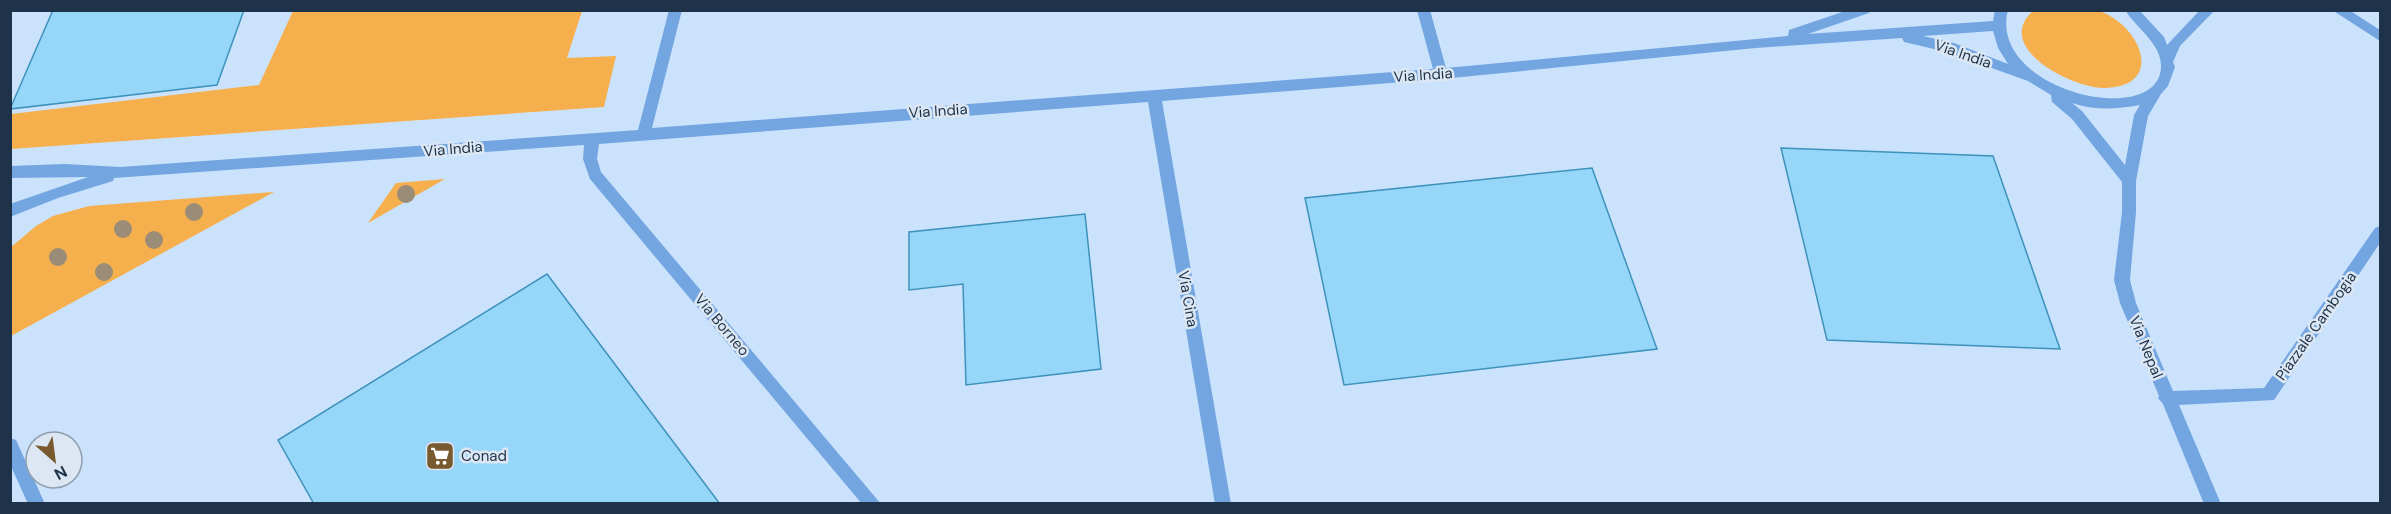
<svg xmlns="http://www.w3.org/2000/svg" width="2391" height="514" font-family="'DM Sans',sans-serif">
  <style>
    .built { fill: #cbe2fd; fill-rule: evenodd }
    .green { fill: #f5af4d }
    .building { fill: #96d6f9; stroke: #3d92bb; stroke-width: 1.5 }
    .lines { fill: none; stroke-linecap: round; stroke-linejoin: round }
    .minor { fill: #73a6e0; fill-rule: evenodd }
    .tree { fill: #9a8c76 }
    .labels { text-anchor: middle; stroke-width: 5; stroke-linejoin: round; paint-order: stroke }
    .street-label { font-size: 15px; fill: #1e334a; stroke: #dce7f3 }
    .poi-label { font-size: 15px; fill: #1e334a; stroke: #dce7f3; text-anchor: start }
  </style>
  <rect width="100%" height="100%" fill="#dce7f3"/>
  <g class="built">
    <path d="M 10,11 L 293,11 L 259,85 L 11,114 Z"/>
    <path d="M 582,11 L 2380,11 L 2380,503 L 11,504 L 11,149 L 604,107 L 567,58 ZM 36,442 L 72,442 L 72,478 L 36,478 Z"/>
  </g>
  <g class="green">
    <path d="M 2034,10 C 2051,10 2086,6 2102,12 C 2142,28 2165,87 2104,88 C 2072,88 1991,47 2034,10 Z"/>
    <path d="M 293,11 L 582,11 L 567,58 L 616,56 L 604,107 L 11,149 L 11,114 L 259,85 Z"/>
    <path d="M 445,179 L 368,223 L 396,183 Z"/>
    <path d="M 274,192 L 11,336 L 11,247 L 36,226 L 53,216 L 89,206 Z"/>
  </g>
  <g class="building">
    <path d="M 53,10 L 244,10 L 217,85 L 10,109 Z"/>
    <path d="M 1781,148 L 1993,156 L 2060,349 L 1827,340 Z"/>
    <path d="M 1592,168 L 1657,349 L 1344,385 L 1305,198 Z"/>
    <path d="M 1085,214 L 1101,369 L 966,385 L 963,284 L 909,290 L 909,232 Z"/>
    <path d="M 547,274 L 720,504 L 314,504 L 278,440 Z"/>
  </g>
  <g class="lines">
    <g class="minor">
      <path d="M 669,10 L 682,10 L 652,128 L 1433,69 L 1417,10 L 1430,10 L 1446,68 L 1788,36 L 1789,30 L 1848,10 L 1870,10 L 1869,13 L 1808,34 L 1993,21 L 1995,10 L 2008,10 C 1987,91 2159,130 2161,67 C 2162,44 2136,28 2125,10 L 2139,10 L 2164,37 L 2167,45 L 2200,10 L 2215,10 L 2180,46 L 2173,62 L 2175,67 L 2168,86 L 2161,94 L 2148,116 L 2136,181 L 2136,212 L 2130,280 L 2136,303 L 2173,391 L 2264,388 L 2375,228 L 2380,226 L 2380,243 L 2274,400 L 2179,405 L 2221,504 L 2204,504 L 2163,404 L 2158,398 L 2159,396 L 2120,303 L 2114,280 L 2122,212 L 2122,182 L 2072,119 L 2052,102 L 2051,95 L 2028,81 L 1947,52 L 1904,42 L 1902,38 L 1756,48 L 1441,79 L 1162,101 L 1231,504 L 1215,504 L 1148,102 L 599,144 L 597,159 L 601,172 L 881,504 L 862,504 L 590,179 L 583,159 L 584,145 L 114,178 L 113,181 L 58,198 L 10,217 L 10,204 L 88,177 L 10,178 L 10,166 L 65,164 L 120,167 L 638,130 ZM 1993,31 L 1998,48 L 2008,64 L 1954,43 L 1923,36 ZM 2072,103 C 2095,111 2117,109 2140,105 L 2134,115 L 2125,165 L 2082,111 Z"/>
      <path d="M 2332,10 L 2349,10 L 2380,30 L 2380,41 Z"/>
      <path d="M 10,438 L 16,440 L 45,504 L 28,504 L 10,464 Z"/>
    </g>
  </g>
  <g class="tree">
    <circle cx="406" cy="194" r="9"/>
    <circle cx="194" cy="212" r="9"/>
    <circle cx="123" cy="229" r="9"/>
    <circle cx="154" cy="240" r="9"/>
    <circle cx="58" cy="257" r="9"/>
    <circle cx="104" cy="272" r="9"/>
  </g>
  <defs>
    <g id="supermarket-square" transform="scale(1.5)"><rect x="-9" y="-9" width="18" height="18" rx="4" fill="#795a2f" stroke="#dce7f3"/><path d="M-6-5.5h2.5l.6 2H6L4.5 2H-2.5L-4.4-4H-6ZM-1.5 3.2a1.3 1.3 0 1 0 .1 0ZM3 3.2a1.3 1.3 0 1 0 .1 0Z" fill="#fff"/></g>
  </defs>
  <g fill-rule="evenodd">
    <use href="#supermarket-square" x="440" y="456"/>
  </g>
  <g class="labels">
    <g class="street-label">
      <text transform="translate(1963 54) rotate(19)" y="5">Via India</text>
      <text transform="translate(1423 75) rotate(-4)" y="5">Via India</text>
      <text transform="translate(938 111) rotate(-4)" y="5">Via India</text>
      <text transform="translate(453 149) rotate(-5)" y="5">Via India</text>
      <text transform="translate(1188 299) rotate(80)" y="5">Via Cina</text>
      <text transform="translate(722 325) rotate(50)" y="5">Via Borneo</text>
      <text transform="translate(2316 326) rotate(-55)" y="5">Piazzale Cambogia</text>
      <text transform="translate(2146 347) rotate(68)" y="5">Via Nepal</text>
    </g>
    <g class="poi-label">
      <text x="461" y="461">Conad</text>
    </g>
  </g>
  <rect width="2391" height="514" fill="none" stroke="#1e334a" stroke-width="24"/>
  <g transform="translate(54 460) rotate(152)"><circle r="28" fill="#dce7f3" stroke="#909faf" stroke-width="1.5"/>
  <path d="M0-4.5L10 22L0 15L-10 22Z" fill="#795a2f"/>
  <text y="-9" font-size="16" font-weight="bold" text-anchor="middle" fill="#1e334a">N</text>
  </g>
</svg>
